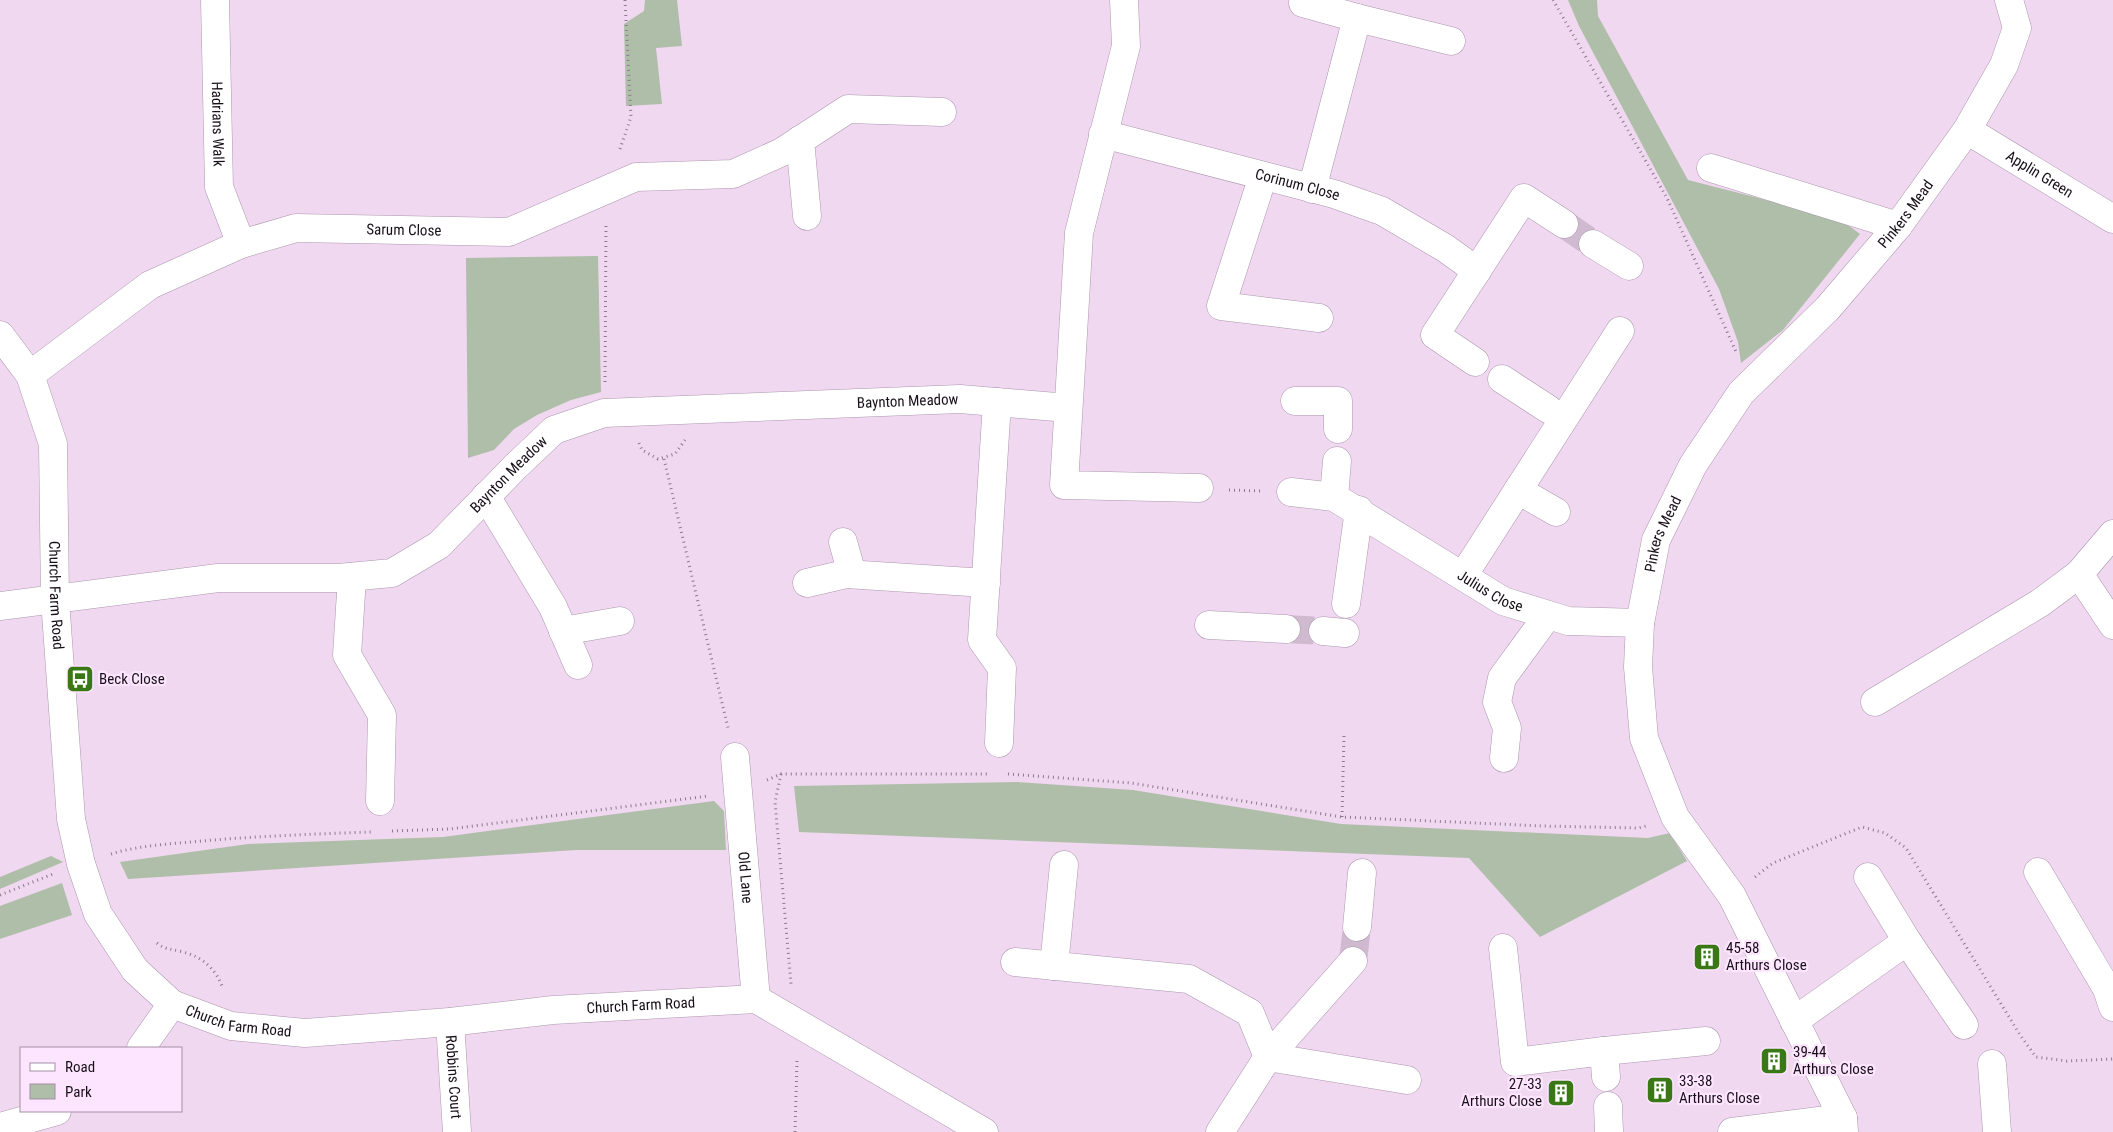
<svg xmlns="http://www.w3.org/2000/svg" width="2113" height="1132" font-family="'Roboto Condensed',sans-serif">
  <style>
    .green { fill: #aebea8 }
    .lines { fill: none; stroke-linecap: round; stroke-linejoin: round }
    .minor-tunnel { stroke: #d0bad0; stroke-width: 28; stroke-dasharray: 28 14; stroke-linecap: butt }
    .minor-casing { stroke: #ac96ae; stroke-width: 29 }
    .path { stroke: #8b7b8c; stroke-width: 3; stroke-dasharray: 1 4; stroke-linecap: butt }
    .minor { stroke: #fff; stroke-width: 28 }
    .labels { text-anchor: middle; stroke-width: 4.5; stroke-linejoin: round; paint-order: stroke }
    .street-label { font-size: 15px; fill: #181018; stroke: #fde5ff }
    .poi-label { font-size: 15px; fill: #181018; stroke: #fde5ff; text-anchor: start }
  </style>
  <rect width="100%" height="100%" fill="#f0d8f1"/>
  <g class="green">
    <path d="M 645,0 L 677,0 L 682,46 L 656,48 L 662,104 L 626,106 L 624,24 L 644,11 Z"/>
    <path d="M 1568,0 L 1597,0 L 1598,16 L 1688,180 L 1840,219 L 1860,234 L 1783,330 L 1741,363 L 1738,342 L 1719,289 L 1579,26 Z"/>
    <path d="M 598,256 L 601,392 L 571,400 L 537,415 L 514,429 L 494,450 L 468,458 L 466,258 Z"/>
    <path d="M 1017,782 L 1133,790 L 1341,824 L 1648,838 L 1670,833 L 1687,861 L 1540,937 L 1469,858 L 799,832 L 794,786 Z"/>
    <path d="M 714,801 L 724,811 L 726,850 L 576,850 L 128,879 L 120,862 L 248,844 L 443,837 Z"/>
    <path d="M 51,856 L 63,862 L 0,889 L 0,877 Z"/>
    <path d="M 62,883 L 72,915 L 0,939 L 0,906 Z"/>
  </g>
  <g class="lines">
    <g class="minor-tunnel">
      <path d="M 1564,224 L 1593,244"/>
      <path d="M 1286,629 L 1323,631"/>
      <path d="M 1353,961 L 1357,927"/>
    </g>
    <g class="minor-casing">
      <g id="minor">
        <path id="s1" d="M 215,0 L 219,187 L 241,244"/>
        <path d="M 1124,0 L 1126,46 L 1079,233 L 1064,485 L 1199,488"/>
        <path d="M 1303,3 L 1357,18"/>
        <path id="s2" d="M 1967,130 L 2113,219"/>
        <path id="s3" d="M 1103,134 L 1334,194 L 1382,211 L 1445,248 L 1477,271"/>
        <path d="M 800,140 L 807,216"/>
        <path d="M 1711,168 L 1898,226"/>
        <path d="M 1263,176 L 1221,306 L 1319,318"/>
        <path d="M 1312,189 L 1357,18 L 1451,41"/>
        <path d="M 1593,244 L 1629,266"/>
        <path id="s4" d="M 0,335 L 30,375 L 53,444 L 55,600 L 71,819 L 81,864 L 98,914 L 135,970 L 172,1004 L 231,1026 L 305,1033 L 450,1022 L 553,1010 L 756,999 L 984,1132"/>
        <path d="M 1475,362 L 1435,335 L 1524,198 L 1564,224"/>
        <path id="s5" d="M 30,375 L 150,285 L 241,244 L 296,228 L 509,232 L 636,177 L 733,174 L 782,152 L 848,109 L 942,112"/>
        <path d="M 1502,379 L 1548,409"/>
        <path d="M 1295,401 L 1338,401 L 1338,429"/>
        <path d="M 997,402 L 982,640 L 1002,668 L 999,743"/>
        <path d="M 1518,490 L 1556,512"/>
        <path id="s6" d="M 1291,492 L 1334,497 L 1503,601 L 1568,621 L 1640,623"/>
        <path d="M 486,496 L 553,607 L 578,665"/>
        <path d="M 1334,497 L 1337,461"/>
        <path d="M 2113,534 L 2079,574 L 2113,625"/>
        <path d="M 843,542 L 852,574"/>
        <path d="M 1463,576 L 1620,331"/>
        <path d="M 352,577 L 347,655 L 382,715 L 380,801"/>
        <path d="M 807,583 L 846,574 L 986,583"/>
        <path d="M 1346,604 L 1359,510"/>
        <path id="s7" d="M 0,606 L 218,578 L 338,578 L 392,573 L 439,545 L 515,467 L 554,430 L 604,413 L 960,399 L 1068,408"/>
        <path d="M 1209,625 L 1286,629"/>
        <path d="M 563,631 L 620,621"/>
        <path d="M 1323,631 L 1345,633"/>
        <path d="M 1875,702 L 2040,603 L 2079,574"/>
        <path id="s8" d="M 735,757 L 756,999"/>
        <path d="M 1504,758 L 1507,728 L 1497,702 L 1502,678 L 1548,615"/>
        <path d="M 2038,872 L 2107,989 L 2113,1007"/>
        <path d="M 1868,877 L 1907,941"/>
        <path d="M 1357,927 L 1362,873"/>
        <path d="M 1503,948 L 1515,1062 L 1604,1051"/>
        <path d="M 1015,962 L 1189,979 L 1250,1013 L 1268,1057 L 1407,1080"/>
        <path d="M 1054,966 L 1064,865"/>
        <path d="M 1794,1021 L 1907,941 L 1964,1025"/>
        <path id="s9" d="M 450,1022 L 457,1132"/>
        <path d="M 141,1048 L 172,1004"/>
        <path d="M 1992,1064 L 1997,1132"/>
        <path d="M 1606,1077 L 1604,1051 L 1706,1041"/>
        <path d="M 1608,1106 L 1609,1132"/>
        <path d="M 0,1127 L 57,1111"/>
        <path d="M 1220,1132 L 1268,1057 L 1353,961"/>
        <path d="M 1732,1132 L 1843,1118"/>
        <path id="s10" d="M 1844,1132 L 1843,1118 L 1732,896 L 1675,817 L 1644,738 L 1638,667 L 1640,623 L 1656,540 L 1693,465 L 1741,393 L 1828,308 L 1898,226 L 1967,130 L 2004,65 L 2017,28 L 2009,0"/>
      </g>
    </g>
    <g class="path">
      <path d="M 1553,0 L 1667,198 L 1737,354"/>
      <path d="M 620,149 L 631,117 L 625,0"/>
      <path d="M 605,382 L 606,223"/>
      <path d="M 639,443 L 642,450 L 658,459 L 675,454 L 685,440"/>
      <path d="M 664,459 L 728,728"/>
      <path d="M 1229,490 L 1261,491"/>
      <path d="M 781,774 L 775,802 L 791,984"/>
      <path d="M 1008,774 L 1131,783 L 1342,817 L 1543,826 L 1638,828 L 1646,826"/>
      <path d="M 767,780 L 781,774 L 990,774"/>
      <path d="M 1342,817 L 1344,736"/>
      <path d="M 392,831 L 450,829 L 708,796"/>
      <path d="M 111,854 C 140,845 171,844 202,841 C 258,836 314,834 371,832"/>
      <path d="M 1755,877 L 1773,863 L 1862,827 L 1885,833 L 1906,848 L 2020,1035 L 2036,1057 L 2067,1061 L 2113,1059"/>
      <path d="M 0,895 L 53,874"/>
      <path d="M 157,943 C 165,950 173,949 183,952 C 203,957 217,970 223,989"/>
      <path d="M 795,1132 L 797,1060"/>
    </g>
    <use href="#minor" class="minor"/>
  </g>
  <defs>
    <g id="bus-square" transform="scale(1.4375)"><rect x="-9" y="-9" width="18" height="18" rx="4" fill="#397815" stroke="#fde5ff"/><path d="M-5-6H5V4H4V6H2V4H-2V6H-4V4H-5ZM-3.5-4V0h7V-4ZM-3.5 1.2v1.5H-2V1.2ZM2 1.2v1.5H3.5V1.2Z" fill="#fff"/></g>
    <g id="building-square" transform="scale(1.4375)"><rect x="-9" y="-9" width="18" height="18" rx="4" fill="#397815" stroke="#fde5ff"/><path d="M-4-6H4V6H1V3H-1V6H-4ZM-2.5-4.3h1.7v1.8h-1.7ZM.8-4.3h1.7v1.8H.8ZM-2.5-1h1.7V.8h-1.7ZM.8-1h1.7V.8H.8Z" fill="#fff"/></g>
  </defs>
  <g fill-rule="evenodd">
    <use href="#bus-square" x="80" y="679"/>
    <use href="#building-square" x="1707" y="957"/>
    <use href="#building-square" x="1774" y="1061"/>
    <use href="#building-square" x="1660" y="1090"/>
    <use href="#building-square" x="1561" y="1093"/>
  </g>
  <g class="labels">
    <g class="street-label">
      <text dy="5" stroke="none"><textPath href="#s1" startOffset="124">Hadrians Walk</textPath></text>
      <text dy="5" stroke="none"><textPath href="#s2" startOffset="85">Applin Green</textPath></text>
      <text dy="5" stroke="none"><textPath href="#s3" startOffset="201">Corinum Close</textPath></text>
      <text dy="5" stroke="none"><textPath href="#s10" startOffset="1058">Pinkers Mead</textPath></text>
      <text dy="5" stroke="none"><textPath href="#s5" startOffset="415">Sarum Close</textPath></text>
      <text dy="5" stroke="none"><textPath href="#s7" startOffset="968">Baynton Meadow</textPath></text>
      <text dy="5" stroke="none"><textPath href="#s7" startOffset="548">Baynton Meadow</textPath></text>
      <text dy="5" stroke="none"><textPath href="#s10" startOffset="652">Pinkers Mead</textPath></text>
      <text dy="5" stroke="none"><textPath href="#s6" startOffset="226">Julius Close</textPath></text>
      <text dy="5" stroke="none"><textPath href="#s4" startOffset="274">Church Farm Road</textPath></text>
      <text dy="5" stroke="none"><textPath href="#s8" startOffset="121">Old Lane</textPath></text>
      <text dy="5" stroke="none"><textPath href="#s4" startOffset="1189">Church Farm Road</textPath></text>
      <text dy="5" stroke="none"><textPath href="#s4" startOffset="784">Church Farm Road</textPath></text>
      <text dy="5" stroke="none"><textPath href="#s9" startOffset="55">Robbins Court</textPath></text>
    </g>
    <g class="poi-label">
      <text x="99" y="684">Beck Close</text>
      <text x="1726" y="953">45-58<tspan x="1726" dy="17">Arthurs Close</tspan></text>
      <text x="1793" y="1057">39-44<tspan x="1793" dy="17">Arthurs Close</tspan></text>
      <text x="1679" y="1086">33-38<tspan x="1679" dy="17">Arthurs Close</tspan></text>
      <text x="1542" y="1089" text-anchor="end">27-33<tspan x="1542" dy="17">Arthurs Close</tspan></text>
    </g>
  </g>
  <rect x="20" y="1047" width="162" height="65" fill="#fde5ff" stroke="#a190a3"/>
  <rect x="30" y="1063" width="25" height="8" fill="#ffffff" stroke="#a190a3"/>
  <text x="65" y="1072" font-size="15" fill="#181018">Road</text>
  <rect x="30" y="1084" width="25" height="15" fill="#aebea8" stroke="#a190a3"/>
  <text x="65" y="1097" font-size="15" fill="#181018">Park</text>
</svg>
